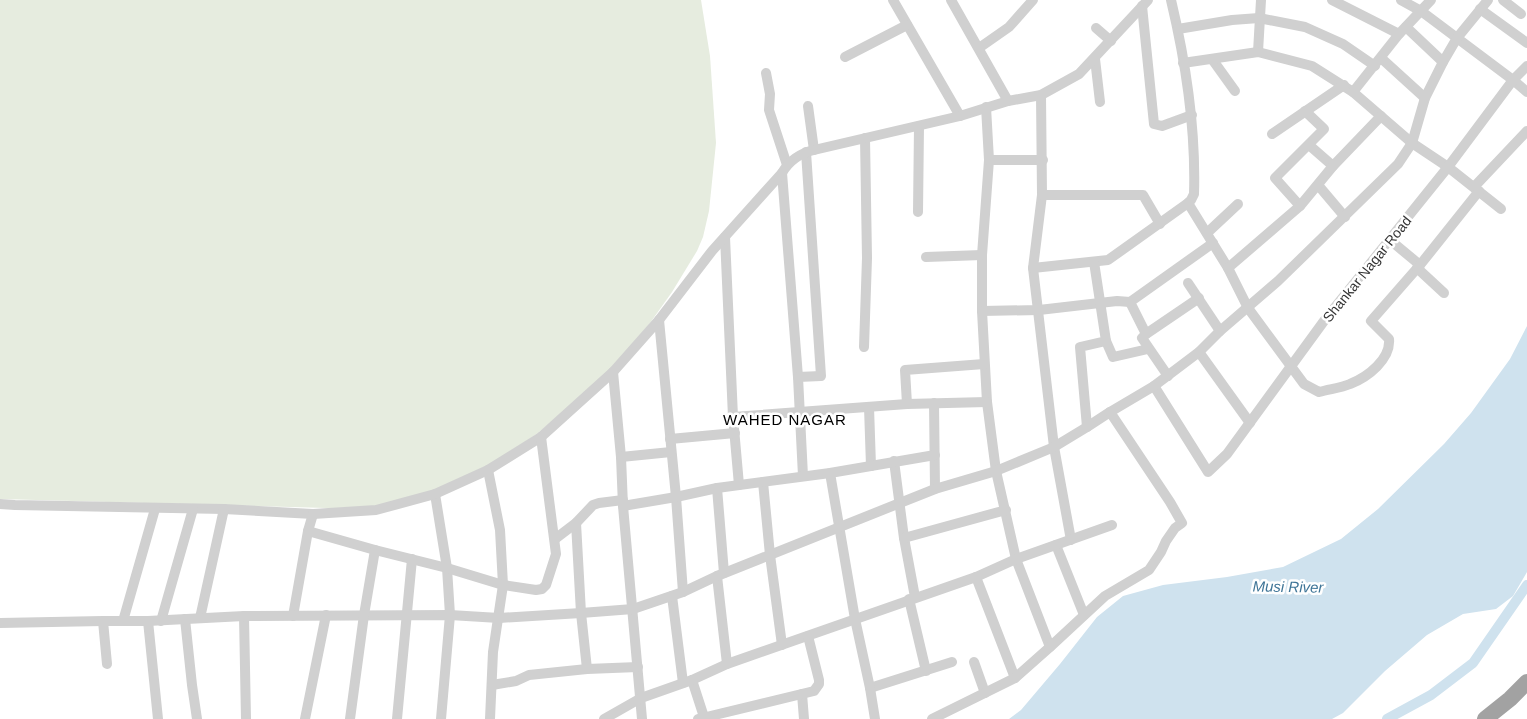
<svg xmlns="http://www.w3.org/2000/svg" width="1527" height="719" font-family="Helvetica,sans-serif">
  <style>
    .pitch { fill: #e6ecdf }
    .water { fill: #cfe2ee }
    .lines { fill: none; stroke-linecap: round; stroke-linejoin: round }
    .canal { stroke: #cfe2ee; stroke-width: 10 }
    .minor { stroke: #d0d0d0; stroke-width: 10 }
    .trunk { stroke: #a2a2a2; stroke-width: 16 }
    .labels { text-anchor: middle; stroke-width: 5; stroke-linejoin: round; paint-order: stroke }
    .street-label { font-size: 14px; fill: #333; stroke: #fff }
    .neighbourhood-label { font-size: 15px; letter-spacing: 1px; fill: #000; stroke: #fff }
    .water-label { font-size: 15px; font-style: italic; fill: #3f7597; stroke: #fff }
  </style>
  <rect width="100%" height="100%" fill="#fff"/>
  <path class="pitch" d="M 0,0 L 701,0 L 710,56 L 716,143 L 709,211 L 703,237 L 697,251 L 672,292 L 650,323 L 610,372 L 538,433 L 498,460 L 433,492 L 363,509 L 0,499 Z"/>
  <path class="water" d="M 1527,326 L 1527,572 L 1513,596 L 1496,609 L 1463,614 L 1427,635 L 1385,671 L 1343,713 L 1332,719 L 1009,719 L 1021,710 L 1060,664 L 1097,617 L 1123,596 L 1163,585 L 1227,577 L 1283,567 L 1341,539 L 1378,509 L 1444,444 L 1471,413 L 1510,359 Z"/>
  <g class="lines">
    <path class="canal" d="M 1387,719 L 1431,695 L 1473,663 L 1527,585"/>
    <g class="minor">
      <path d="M 893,0 L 960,116"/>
      <path d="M 951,0 L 1008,101"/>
      <path d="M 1171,0 C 1186,63 1196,129 1194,194 L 1191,200 L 1188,203"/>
      <path d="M 1332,0 L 1399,34"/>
      <path d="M 1401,0 L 1421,11 L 1513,80 L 1527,92"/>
      <path d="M 1503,0 L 1521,14"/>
      <path d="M 1142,6 L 1154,124 L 1162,126 L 1192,115"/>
      <path d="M 1480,9 L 1527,43"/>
      <path d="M 1406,27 L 1443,62"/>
      <path d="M 1096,28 L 1111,41"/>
      <path d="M 1178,29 L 1232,20 L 1259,18 L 1305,27 L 1343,44 L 1375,66"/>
      <path d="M 979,48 L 1009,27 L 1033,0"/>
      <path d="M 1258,52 L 1261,0"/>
      <path d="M 845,57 L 907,25"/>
      <path d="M 1381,58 L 1425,98"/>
      <path d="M 1095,59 L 1100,102"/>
      <path d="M 1212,59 L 1235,91"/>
      <path d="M 1183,63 L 1258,52 L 1312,66 L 1353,92 L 1412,143 L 1448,167 L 1501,209"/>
      <path d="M 766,73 L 770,94 L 769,110 L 787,165"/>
      <path d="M 1353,92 L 1399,34 L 1431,0"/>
      <path d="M 1041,95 L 1042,195 L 1033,268 L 1054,447 L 1071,540"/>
      <path d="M 808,106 L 814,150"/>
      <path d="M 986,107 L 989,160 L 982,255 L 982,311 L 987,402 L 996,471 L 1016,559 L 1050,647"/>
      <path d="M 1272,134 L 1344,85"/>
      <path d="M 1309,145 L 1333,166"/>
      <path d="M 989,160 L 1043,160"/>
      <path d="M 782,173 L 798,377 L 803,476"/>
      <path d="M 1318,185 L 1345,217"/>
      <path d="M 1474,187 L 1527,131"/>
      <path d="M 1042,195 L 1143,195 L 1160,224"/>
      <path d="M 1300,206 L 1275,178 L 1324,129 L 1305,111"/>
      <path d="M 918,212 L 919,126"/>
      <path d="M 1207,233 L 1238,204"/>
      <path d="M 725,237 L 733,417 L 739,485"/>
      <path d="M 1390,240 L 1420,265"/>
      <path d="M 926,257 L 982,255"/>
      <path d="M 1033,268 L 1108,260 L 1188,203 L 1228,268 L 1248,308 L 1304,384 L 1319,392 C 1329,389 1341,388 1350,384 C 1368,377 1391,359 1389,339 L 1371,321 L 1420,265 L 1479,191"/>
      <path d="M 1228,268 L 1300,206 L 1333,166 L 1381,116"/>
      <path d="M 1417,268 L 1444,293"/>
      <path d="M 1188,283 L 1220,331"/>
      <path d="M 982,311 L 1039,310 L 1117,301 L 1130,302"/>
      <path d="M 659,320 L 676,497 L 683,592"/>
      <path d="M 1146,334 L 1130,302 L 1213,243"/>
      <path d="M 1106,341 L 1113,357 L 1148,349"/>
      <path d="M 864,347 L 867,258 L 865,138"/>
      <path d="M 1199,352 L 1250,423"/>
      <path d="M 613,372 L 621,457 L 623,506 L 642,719"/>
      <path d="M 1168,376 L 1142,338 L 1146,334 L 1199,298"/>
      <path d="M 798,377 L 821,376 L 806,152"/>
      <path d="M 1154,386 L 1208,472 L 1227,454 L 1324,321 L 1448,167 L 1513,80 L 1527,66"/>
      <path d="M 934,403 L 935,489"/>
      <path d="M 907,404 L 905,370 L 984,364"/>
      <path d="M 869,407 L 871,466"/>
      <path d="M 733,417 L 907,404 L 987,402"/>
      <path d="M 1087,427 L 1080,347 L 1106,341 L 1094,262"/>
      <path d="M 670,439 L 735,433"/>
      <path d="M 621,457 L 671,452"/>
      <path d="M 894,461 L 904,538 L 915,597"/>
      <path d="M 488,470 L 500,530 L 503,585 L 493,652 L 490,719"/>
      <path d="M 830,473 L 855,619 L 870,688 L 952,662"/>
      <path d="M 763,482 L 770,555 L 782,645"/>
      <path d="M 717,488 L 724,573"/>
      <path d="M 435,494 L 447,568 L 450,615 L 441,719"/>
      <path d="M 0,504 L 15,505 L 224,509 L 313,514 L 376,510 L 435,494 L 488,470 L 541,437 L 613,372 L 659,320 L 712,251 L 782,173 C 789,161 801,153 814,150 L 960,116 L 1008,101 L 1041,95 L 1079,74 L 1148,0"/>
      <path d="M 623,506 L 676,497 L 717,488 L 830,473 L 935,455"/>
      <path d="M 576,523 L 581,613 L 587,669"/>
      <path d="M 308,531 L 375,550 L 447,568 L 503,585 L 536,590 L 542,589 L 546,585 L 556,554 L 541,437"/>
      <path d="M 904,538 L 1006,510"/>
      <path d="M 555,539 L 576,523 L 593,505 L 599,503 L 623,500"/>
      <path d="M 1056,545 L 1084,615"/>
      <path d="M 717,576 L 727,664"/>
      <path d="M 976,577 L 1015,678"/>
      <path d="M 672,596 L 683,683"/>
      <path d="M 909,599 L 926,671"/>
      <path d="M 244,616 L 246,719"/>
      <path d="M 293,616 L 308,531 L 313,514"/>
      <path d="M 200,618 L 224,509"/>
      <path d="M 185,619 L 192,685 L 197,719"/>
      <path d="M 103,621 L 107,664"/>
      <path d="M 123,621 L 155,509"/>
      <path d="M 148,621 L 158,719"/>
      <path d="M 161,621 L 193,509"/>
      <path d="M 0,623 L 103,621 L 148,621 L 244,616 L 450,615 L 499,618 L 581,613 L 633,609 L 683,592 L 717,576 L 935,489 L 996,471 L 1054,447 L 1087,427 L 1110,412 L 1154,386 L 1199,352 L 1220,331 L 1278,281 L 1398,164 L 1412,143 L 1425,98 L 1443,62 L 1457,38 L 1488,0"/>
      <path d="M 974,662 L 985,693"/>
      <path d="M 692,680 L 704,717"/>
      <path d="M 492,685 L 516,681 L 529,675 L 587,669 L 638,667"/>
      <path d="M 870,688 L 875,719"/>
      <path d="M 802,694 L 804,719"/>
      <path d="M 305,719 L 326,615"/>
      <path d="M 350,719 L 364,615 L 375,550"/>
      <path d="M 397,719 L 412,559"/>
      <path d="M 604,719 L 641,698 L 692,680 L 727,664 L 976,577 L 1016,559 L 1112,525"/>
      <path d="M 698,719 L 814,691 L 819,684 L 819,680 L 808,636"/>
      <path d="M 932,719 L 1015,678 L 1050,647 L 1105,596 L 1149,570 L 1161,552 L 1166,541 L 1175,528 L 1182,523 L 1170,502 L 1110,412"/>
    </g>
    <path class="trunk" d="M 1485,719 L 1510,699 L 1527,682"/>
  </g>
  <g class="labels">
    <g class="street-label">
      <text transform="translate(1367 269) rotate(-51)" y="5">Shankar Nagar Road</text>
    </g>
    <g class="neighbourhood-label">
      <text x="785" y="425">WAHED NAGAR</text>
    </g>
    <g class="water-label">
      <text transform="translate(1288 587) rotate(1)" y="5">Musi River</text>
    </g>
  </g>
</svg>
